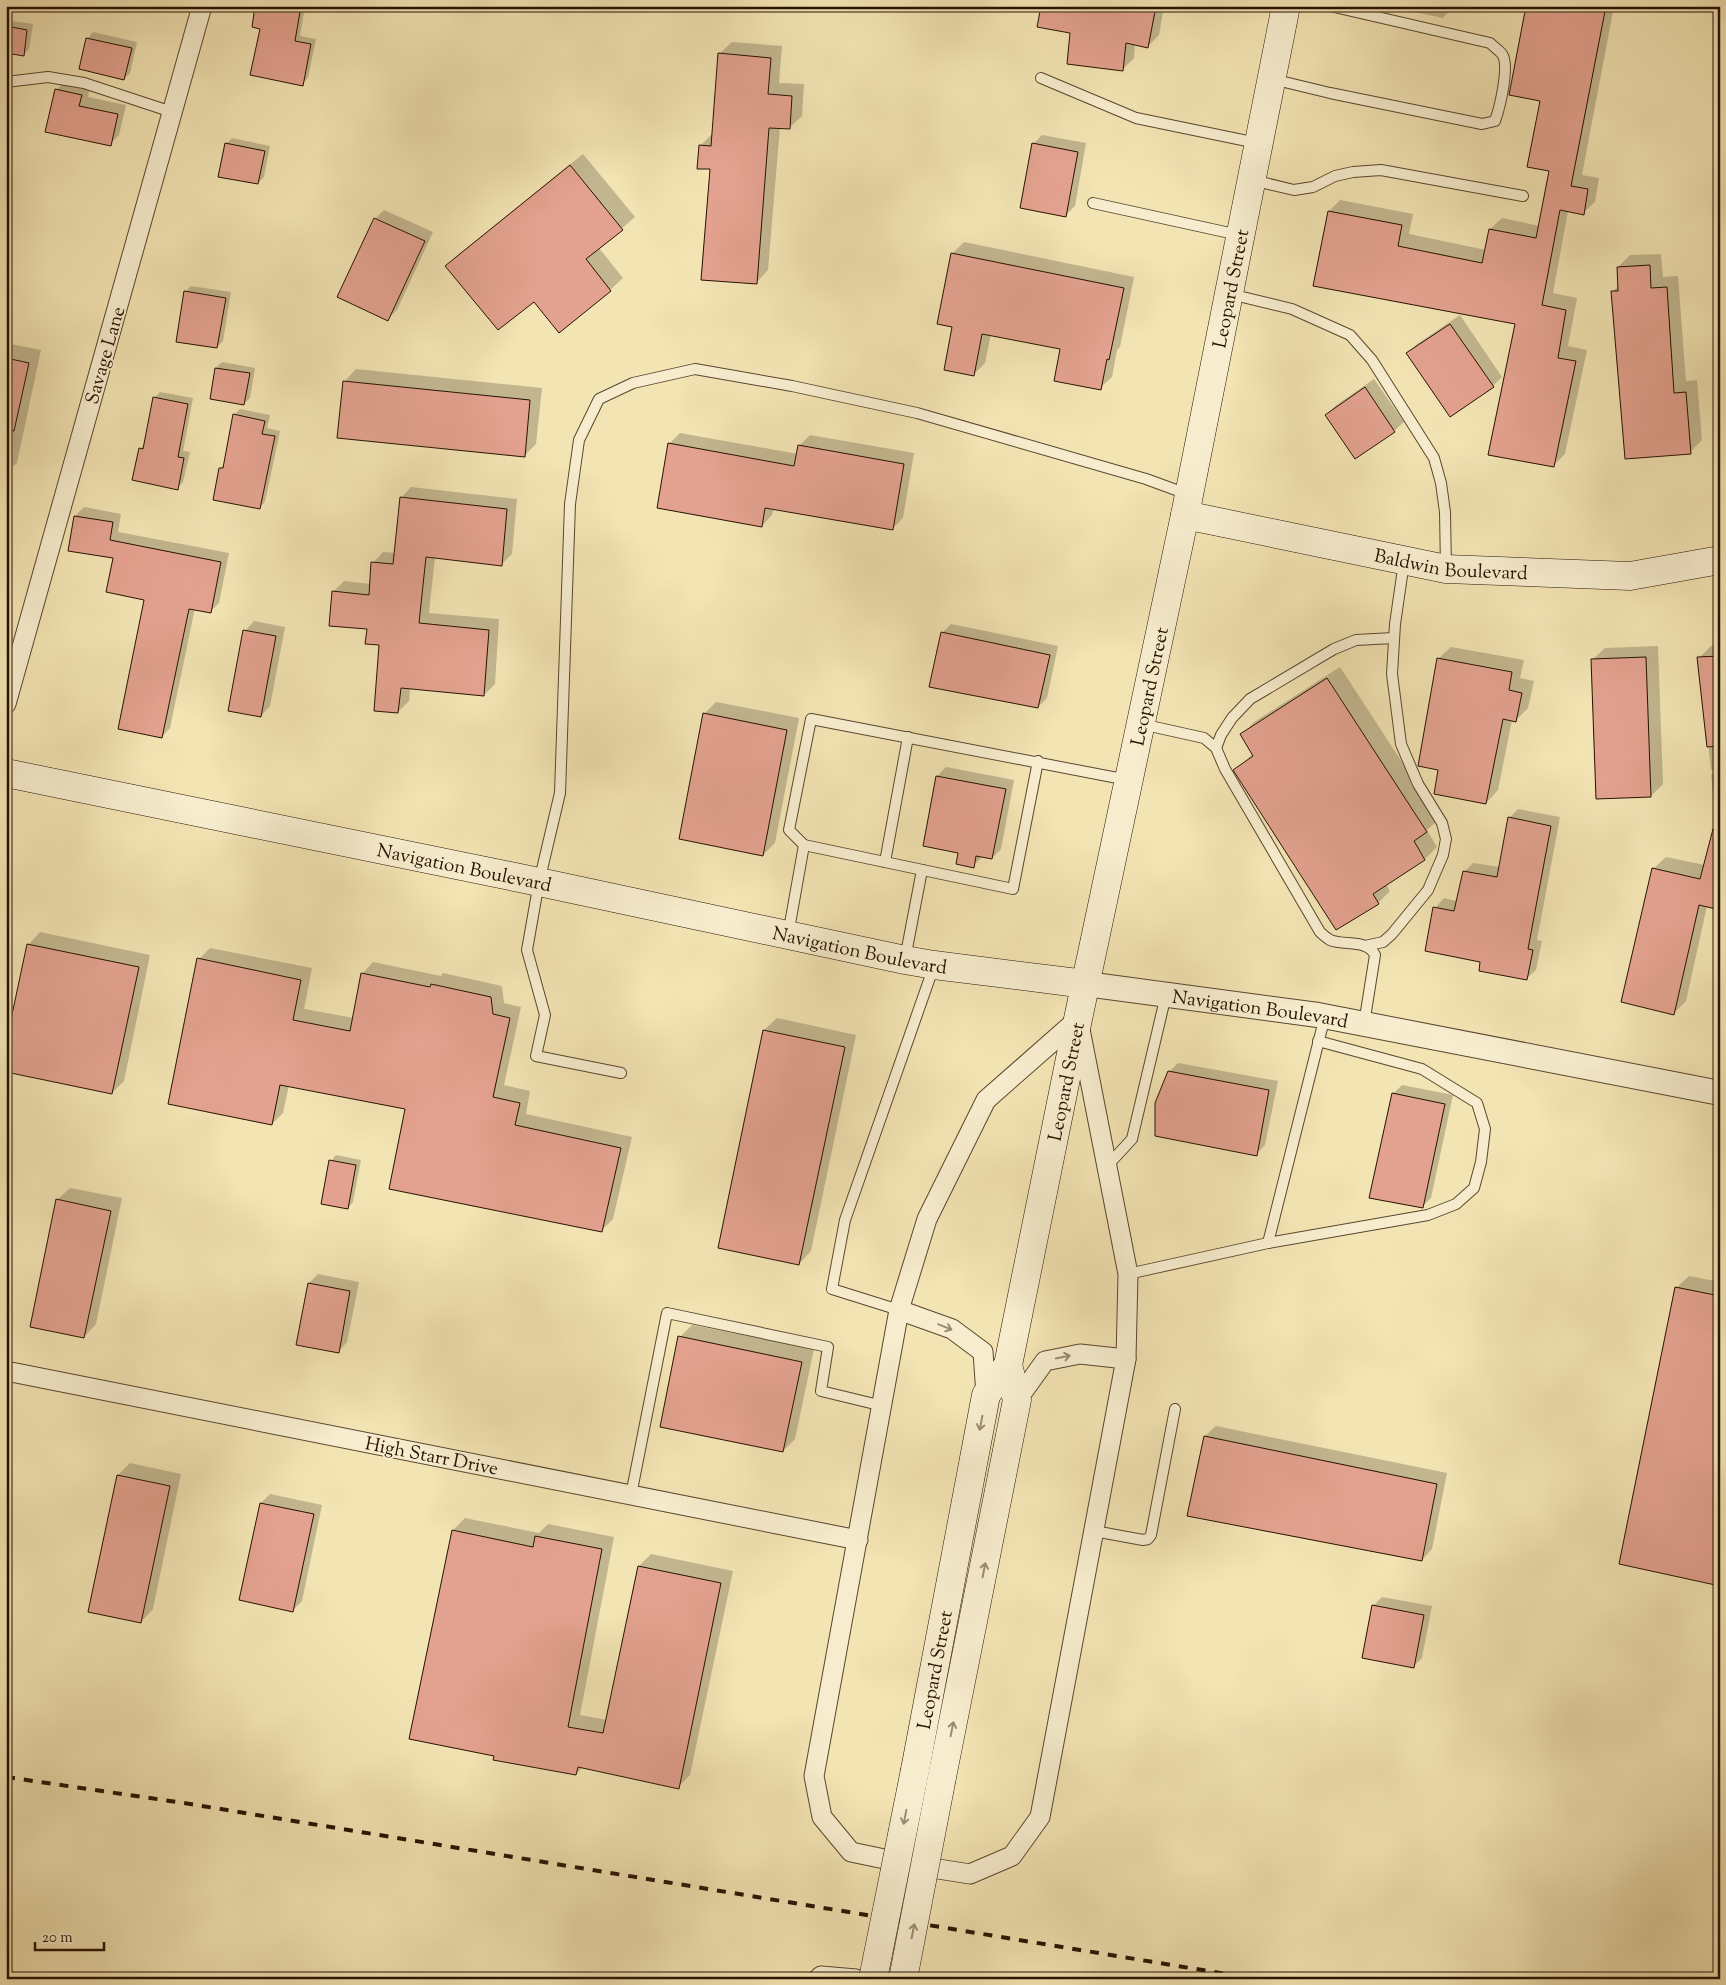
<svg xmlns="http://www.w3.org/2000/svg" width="1726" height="1985" font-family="'Sorts Mill Goudy',serif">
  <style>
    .shadow { fill: #0003 }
    .building { fill: #e3a28f; stroke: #261101 }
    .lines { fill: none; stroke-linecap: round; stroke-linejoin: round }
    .service-casing { stroke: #59462e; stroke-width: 12 }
    .minor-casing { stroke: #59462e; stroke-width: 21 }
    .tertiary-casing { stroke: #59462e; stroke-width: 26 }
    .secondary-casing { stroke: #261101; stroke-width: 29 }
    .service { stroke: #f7edce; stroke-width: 10 }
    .minor { stroke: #f7edce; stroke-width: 19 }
    .tertiary { stroke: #f7edce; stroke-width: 24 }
    .secondary { stroke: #f7edce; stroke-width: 28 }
    .rail { stroke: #261101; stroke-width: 4; stroke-dasharray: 9 9; stroke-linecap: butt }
    .secondary-bridge-casing { stroke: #261101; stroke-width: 29; stroke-linecap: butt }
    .secondary-bridge { stroke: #f7edce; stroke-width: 28 }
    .oneway { stroke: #998a72 }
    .labels { text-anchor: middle; stroke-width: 4; stroke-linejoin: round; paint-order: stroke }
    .street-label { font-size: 19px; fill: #261101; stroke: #f7edce }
  </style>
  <rect width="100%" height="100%" fill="#f3e4b3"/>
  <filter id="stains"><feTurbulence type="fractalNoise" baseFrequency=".004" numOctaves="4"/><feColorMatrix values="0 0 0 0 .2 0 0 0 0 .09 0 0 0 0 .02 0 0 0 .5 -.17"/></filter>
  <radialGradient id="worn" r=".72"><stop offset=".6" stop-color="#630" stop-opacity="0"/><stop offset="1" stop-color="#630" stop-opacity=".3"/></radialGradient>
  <g class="shadow">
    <path d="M 257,6 L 305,6 L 300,36 L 316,39 L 308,78 L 302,84 L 261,28 Z"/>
    <path d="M 1042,6 L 1164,6 L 1159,35 L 1148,46 L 1135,44 L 1134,58 L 1122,70 L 1071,32 Z"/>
    <path d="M 1386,6 L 1454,6 L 1443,18 Z"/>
    <path d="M 1527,6 L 1614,6 L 1582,175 L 1599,178 L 1595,202 L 1583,213 L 1568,211 L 1553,293 L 1577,298 L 1568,346 L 1587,350 L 1565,454 L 1553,466 L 1516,323 L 1329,211 L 1340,200 L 1413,214 L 1409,234 L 1486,250 L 1490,229 L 1502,218 L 1540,226 L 1551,170 Z"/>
    <path d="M 12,21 L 33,24 L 29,49 L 23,55 L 6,27 Z"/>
    <path d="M 93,32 L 137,42 L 130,73 L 124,79 L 80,68 L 88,38 Z"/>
    <path d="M 732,42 L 782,46 L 779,83 L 804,84 L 802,116 L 789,128 L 780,127 L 768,270 L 756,283 L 711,168 L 700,146 L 713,133 L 719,54 Z"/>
    <path d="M 65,81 L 90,86 L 88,97 L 126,105 L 119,135 L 110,144 L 56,90 Z"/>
    <path d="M 1042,135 L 1086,143 L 1075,206 L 1066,215 L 1033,144 Z"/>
    <path d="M 232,138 L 270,146 L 264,177 L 258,183 L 226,144 Z"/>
    <path d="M 583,154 L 635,217 L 599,248 L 623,278 L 610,290 L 559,331 L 534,300 L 446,266 L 459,254 Z"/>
    <path d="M 384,210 L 433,232 L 397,310 L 388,319 L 375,219 Z"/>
    <path d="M 964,242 L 1134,277 L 1120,347 L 1117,350 L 1112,377 L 1100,388 L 1062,348 L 991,334 L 985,363 L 974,374 L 954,326 L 938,323 L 953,253 Z"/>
    <path d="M 1661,254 L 1663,277 L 1678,276 L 1686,381 L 1697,380 L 1702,440 L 1690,452 L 1612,292 L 1619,285 L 1618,267 L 1630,255 Z"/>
    <path d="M 191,286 L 231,292 L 223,341 L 217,347 L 185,292 Z"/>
    <path d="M 1460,315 L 1502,377 L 1493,386 L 1408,353 L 1417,344 Z"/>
    <path d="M 6,343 L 41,350 L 17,463 L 6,473 Z"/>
    <path d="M 222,362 L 255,368 L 250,398 L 244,404 L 211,398 L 216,368 Z"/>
    <path d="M 356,369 L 542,388 L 536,444 L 524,456 L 344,382 Z"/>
    <path d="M 1374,379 L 1404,422 L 1394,431 L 1355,458 L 1326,415 L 1335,406 Z"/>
    <path d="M 160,392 L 193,398 L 183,451 L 190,452 L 183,482 L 177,488 L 140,449 L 145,444 L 154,398 Z"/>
    <path d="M 240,409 L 270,415 L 267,428 L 280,431 L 265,502 L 259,508 L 221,468 L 225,464 L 234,415 Z"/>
    <path d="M 680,433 L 798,454 L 799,446 L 810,435 L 914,453 L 903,518 L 892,529 L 774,508 L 772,515 L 762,526 L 669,444 Z"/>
    <path d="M 411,487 L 517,499 L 512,554 L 502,564 L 435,557 L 429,613 L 499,619 L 495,684 L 484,695 L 410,688 L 409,701 L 398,712 L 381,644 L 333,592 L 344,581 L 371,584 L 373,563 L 383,552 L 396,553 L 401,498 Z"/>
    <path d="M 84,507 L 121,514 L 118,532 L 229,553 L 219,603 L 211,611 L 195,608 L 170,728 L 162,737 L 146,599 L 114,557 L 69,550 L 75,516 Z"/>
    <path d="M 254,621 L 285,627 L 270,706 L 261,716 L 245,631 Z"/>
    <path d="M 951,624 L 1058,646 L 1047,698 L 1038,707 L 942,633 Z"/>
    <path d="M 1720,645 L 1720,909 L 1707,906 L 1686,1001 L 1674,1013 L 1653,869 L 1666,857 L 1705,865 L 1718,839 L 1711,775 L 1716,770 L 1711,770 L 1699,658 L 1711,646 Z"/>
    <path d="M 1658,646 L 1663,784 L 1651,796 L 1592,660 L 1605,648 Z"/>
    <path d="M 1451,647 L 1524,660 L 1520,678 L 1534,681 L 1528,708 L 1516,720 L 1512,720 L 1498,790 L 1486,803 L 1438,659 Z"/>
    <path d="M 1340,667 L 1439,819 L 1427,830 L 1437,847 L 1425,859 L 1386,884 L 1390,891 L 1378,903 L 1235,770 L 1253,754 L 1242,735 L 1254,722 Z"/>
    <path d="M 716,702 L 799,718 L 775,843 L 763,855 L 704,714 Z"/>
    <path d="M 946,767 L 1014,780 L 1001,849 L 992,858 L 983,856 L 973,866 L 960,852 L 924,845 L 937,776 Z"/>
    <path d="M 1518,809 L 1560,817 L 1537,940 L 1542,941 L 1536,970 L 1526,979 L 1482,961 L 1435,908 L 1444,898 L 1457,901 L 1464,872 L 1473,863 L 1500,867 L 1509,818 Z"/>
    <path d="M 40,932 L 150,955 L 124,1081 L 112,1093 L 28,945 Z"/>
    <path d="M 210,948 L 312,968 L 304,1009 L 354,1018 L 362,974 L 373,962 L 441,976 L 443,973 L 502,986 L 504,1003 L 521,1007 L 504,1085 L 530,1091 L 526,1114 L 632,1137 L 613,1219 L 602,1230 L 407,1108 L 289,1085 L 283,1113 L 272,1124 L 199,959 Z"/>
    <path d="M 777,1018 L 856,1035 L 811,1251 L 799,1264 L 764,1030 Z"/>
    <path d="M 1178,1063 L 1278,1081 L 1265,1145 L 1256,1154 L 1169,1072 Z"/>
    <path d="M 1402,1085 L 1453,1095 L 1431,1198 L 1422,1207 L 1393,1094 Z"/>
    <path d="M 336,1155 L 361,1160 L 353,1202 L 348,1208 L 331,1161 Z"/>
    <path d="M 6,1174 L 10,1175 L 6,1192 Z"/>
    <path d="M 70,1188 L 122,1198 L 96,1324 L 84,1337 L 57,1200 Z"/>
    <path d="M 318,1274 L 359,1282 L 347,1342 L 338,1352 L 309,1283 Z"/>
    <path d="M 1689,1276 L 1720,1282 L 1720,1585 L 1676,1288 Z"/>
    <path d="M 692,1325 L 814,1349 L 795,1439 L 783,1451 L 680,1337 Z"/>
    <path d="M 1216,1426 L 1447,1473 L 1432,1549 L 1422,1560 L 1205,1436 Z"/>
    <path d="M 130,1463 L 181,1474 L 153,1609 L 141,1622 L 118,1475 Z"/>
    <path d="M 270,1494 L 322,1505 L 302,1601 L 293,1610 L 240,1599 L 261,1503 Z"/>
    <path d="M 465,1518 L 539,1533 L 548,1524 L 614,1537 L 580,1715 L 607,1720 L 639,1566 L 651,1554 L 733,1571 L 690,1775 L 678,1787 L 583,1767 L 576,1774 L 495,1755 L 453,1530 Z"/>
    <path d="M 1382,1597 L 1432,1606 L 1422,1658 L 1413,1667 L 1373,1606 Z"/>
  </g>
  <g class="building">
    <path d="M 255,6 L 301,6 L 295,41 L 311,44 L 303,86 L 250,75 L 260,29 L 252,27 Z"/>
    <path d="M 1041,6 L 1156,6 L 1148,48 L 1126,43 L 1123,71 L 1067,64 L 1070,33 L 1037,27 Z"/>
    <path d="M 1526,6 L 1606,6 L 1571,186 L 1588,189 L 1584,215 L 1560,210 L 1542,305 L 1566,310 L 1558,358 L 1576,361 L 1554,467 L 1488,455 L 1515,324 L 1313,286 L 1328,211 L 1402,225 L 1398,246 L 1482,263 L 1489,229 L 1536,238 L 1549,171 L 1527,167 L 1540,101 L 1509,95 Z"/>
    <path d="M 6,26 L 27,30 L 24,56 L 6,53 Z"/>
    <path d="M 86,38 L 132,48 L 124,80 L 79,69 Z"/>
    <path d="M 718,53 L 771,58 L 768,94 L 792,96 L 790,129 L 769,128 L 757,284 L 701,280 L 710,169 L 697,169 L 699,145 L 711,146 Z"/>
    <path d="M 55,89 L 82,95 L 79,106 L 118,114 L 111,146 L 45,132 Z"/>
    <path d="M 225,143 L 265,151 L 258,184 L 218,177 Z"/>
    <path d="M 1032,143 L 1078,152 L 1066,217 L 1020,208 Z"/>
    <path d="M 570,165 L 623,230 L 586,259 L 611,291 L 559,333 L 534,302 L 498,330 L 445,266 Z"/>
    <path d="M 374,218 L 425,241 L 388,321 L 337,297 Z"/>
    <path d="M 951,253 L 1124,288 L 1109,360 L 1107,359 L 1101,390 L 1054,381 L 1060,349 L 982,334 L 974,376 L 944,370 L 952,327 L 937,324 Z"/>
    <path d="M 1650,265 L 1651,288 L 1667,287 L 1674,393 L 1686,392 L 1691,454 L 1625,459 L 1611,291 L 1618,291 L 1617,267 Z"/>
    <path d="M 184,291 L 226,298 L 217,348 L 176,342 Z"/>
    <path d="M 1450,324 L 1494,387 L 1450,417 L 1406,353 Z"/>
    <path d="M 6,358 L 29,363 L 14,431 L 6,430 Z"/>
    <path d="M 215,368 L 250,373 L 244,405 L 210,399 Z"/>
    <path d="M 343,381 L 530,400 L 525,457 L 337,438 Z"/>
    <path d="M 1365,387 L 1395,432 L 1355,459 L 1325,415 Z"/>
    <path d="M 153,397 L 188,404 L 178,457 L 184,458 L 178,490 L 132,480 L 139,448 L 143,449 Z"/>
    <path d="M 233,414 L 265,421 L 262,434 L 275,436 L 260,509 L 213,500 L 219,468 L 223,468 Z"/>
    <path d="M 668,443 L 794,466 L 798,445 L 904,464 L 893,530 L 765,508 L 762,527 L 657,508 Z"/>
    <path d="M 400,497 L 507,509 L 502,566 L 426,557 L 419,623 L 489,630 L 484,696 L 401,688 L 398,713 L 374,711 L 379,645 L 365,644 L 367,629 L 329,626 L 332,591 L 369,595 L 371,562 L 393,564 Z"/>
    <path d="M 74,516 L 113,522 L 110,540 L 221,562 L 211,613 L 189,609 L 162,738 L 118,729 L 144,600 L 106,592 L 113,558 L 68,551 Z"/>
    <path d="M 243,630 L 276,636 L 261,717 L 228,711 Z"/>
    <path d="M 941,632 L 1050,655 L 1038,708 L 929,687 Z"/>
    <path d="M 1720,656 L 1720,746 L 1707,747 L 1697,657 Z"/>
    <path d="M 1646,657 L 1651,797 L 1596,799 L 1591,659 Z"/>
    <path d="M 1437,658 L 1512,672 L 1509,690 L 1522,693 L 1516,722 L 1503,719 L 1486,804 L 1434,794 L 1438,770 L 1418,766 Z"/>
    <path d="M 1327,678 L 1427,832 L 1414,841 L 1425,860 L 1373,894 L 1379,904 L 1336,930 L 1233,770 L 1253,756 L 1240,734 Z"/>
    <path d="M 703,713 L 787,730 L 763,856 L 679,839 Z"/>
    <path d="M 936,776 L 1006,789 L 992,859 L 976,856 L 974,868 L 956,864 L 958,853 L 923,846 Z"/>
    <path d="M 1508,817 L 1551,826 L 1528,949 L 1533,950 L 1527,980 L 1479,971 L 1480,962 L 1425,951 L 1433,907 L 1454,911 L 1463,871 L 1497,877 Z"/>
    <path d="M 1713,829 L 1720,830 L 1720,910 L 1699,905 L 1674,1015 L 1621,1002 L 1652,868 L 1700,879 Z"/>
    <path d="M 27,944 L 139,967 L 112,1094 L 6,1072 L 6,1043 Z"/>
    <path d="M 197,958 L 301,980 L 293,1020 L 350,1031 L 361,973 L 430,987 L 431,984 L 491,997 L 493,1014 L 510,1018 L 493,1097 L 520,1103 L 515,1125 L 621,1148 L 602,1232 L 389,1189 L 405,1109 L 280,1085 L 272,1125 L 168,1104 Z"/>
    <path d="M 763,1030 L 845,1047 L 799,1265 L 718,1248 Z"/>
    <path d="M 1168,1071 L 1269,1090 L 1257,1156 L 1155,1136 L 1155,1103 Z"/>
    <path d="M 1392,1093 L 1445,1104 L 1423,1208 L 1369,1198 Z"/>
    <path d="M 329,1160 L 356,1165 L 348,1209 L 321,1204 Z"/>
    <path d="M 56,1199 L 111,1211 L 84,1338 L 30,1327 Z"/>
    <path d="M 308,1283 L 350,1291 L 339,1353 L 296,1345 Z"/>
    <path d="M 1675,1287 L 1720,1296 L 1720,1586 L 1619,1564 Z"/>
    <path d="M 678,1336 L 802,1362 L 783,1452 L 660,1427 Z"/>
    <path d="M 1204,1436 L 1437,1484 L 1422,1561 L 1187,1516 Z"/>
    <path d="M 117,1475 L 170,1486 L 141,1623 L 88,1612 Z"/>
    <path d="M 260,1503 L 314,1514 L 293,1612 L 239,1600 Z"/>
    <path d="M 452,1530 L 533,1547 L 535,1536 L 602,1549 L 568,1727 L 603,1733 L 638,1566 L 721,1583 L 679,1789 L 578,1767 L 576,1775 L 493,1760 L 494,1756 L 409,1739 Z"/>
    <path d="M 1372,1605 L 1424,1615 L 1414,1668 L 1362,1658 Z"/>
  </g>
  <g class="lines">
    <g class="service-casing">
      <g id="service">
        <path d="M 1041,78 L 1136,118 L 1257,143"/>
        <path d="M 1272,79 L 1330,93 L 1482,124 L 1495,121 C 1500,107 1510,65 1502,54 C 1499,50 1494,47 1490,43 L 1330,6"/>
        <path d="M 6,82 L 48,77 L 84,83 L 172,112"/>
        <path d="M 1252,180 L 1294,190 L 1313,187 L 1335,176 L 1353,172 L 1381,170 L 1523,196"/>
        <path d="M 1093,203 L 1239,235"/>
        <path d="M 1230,294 L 1292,309 L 1350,335 L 1372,360 L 1434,458 L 1441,483 L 1445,512 L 1446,568"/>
        <path d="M 1141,724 L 1204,738 L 1216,748 L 1225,769 L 1320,932 C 1323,935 1327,938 1330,940 C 1345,946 1367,939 1375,955 L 1364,1024"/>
        <path d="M 1216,748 L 1221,735 L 1232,718 L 1250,699 L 1334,649 L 1356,640 L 1394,638"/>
        <path d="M 804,845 L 1013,889 L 1038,761"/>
        <path d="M 885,862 L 908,737"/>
        <path d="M 788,935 L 804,845 L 789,830 L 811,719 L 1128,780"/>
        <path d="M 1365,946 L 1383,942 L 1392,934 L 1428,890 L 1443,855 L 1446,839 L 1442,823 L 1418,784 L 1401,744 L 1392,674 L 1395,624 L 1404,562"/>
        <path d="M 905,959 L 922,870"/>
        <path d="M 621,1073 L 536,1056 L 545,1015 L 527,950 L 539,882 L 560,793 L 570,504 L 579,440 L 599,399 L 633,383 L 695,369 L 792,386 L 917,413 L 1146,479 L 1187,494"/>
        <path d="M 1108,1165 L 1132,1139 L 1166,995"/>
        <path d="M 1268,1243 L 1428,1215 L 1456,1204 L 1474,1188 L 1481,1162 L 1485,1129 L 1477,1103 L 1422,1069 L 1318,1041"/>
        <path d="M 1128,1274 L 1268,1243 L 1325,1016"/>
        <path d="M 899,1310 L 832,1289 L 845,1220 L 934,966"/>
        <path d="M 631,1495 L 667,1313 L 828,1347 L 821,1391 L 883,1406"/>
        <path d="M 1094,1531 L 1143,1540 L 1148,1539 L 1151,1535 L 1175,1409"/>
      </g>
    </g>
    <g class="minor-casing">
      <g id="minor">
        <path d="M 6,704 L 202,6"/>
        <path d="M 1078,1019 L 1128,1274 L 1126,1359 L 1040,1817 L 1012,1856 L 970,1874 L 913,1865 L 851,1852 L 822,1817 L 814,1776 L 899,1310 L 927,1219 L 986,1100 Z"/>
        <path d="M 899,1310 L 952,1329 L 983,1352 L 986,1395"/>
        <path d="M 6,1371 L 858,1540"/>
        <path d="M 1017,1400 L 1045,1361 L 1080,1354 L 1126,1359"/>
        <path d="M 818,1979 L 821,1976 L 856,1979"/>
      </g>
    </g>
    <g class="tertiary-casing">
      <g id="tertiary">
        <path id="s1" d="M 1086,984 L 1318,1015 L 1720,1093"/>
      </g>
    </g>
    <g class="secondary-casing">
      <g id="secondary">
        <path id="s2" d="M 1185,515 L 1446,569 L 1630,576 L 1720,560"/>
        <path id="s3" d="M 6,773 L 539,882 L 905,960 L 934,965 L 1086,984"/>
        <path id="s4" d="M 915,1770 L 986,1395 L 1008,1365 L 1078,1019 L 1185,515 L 1286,6"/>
        <path d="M 942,1777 L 1017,1400 L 1008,1365"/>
      </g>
    </g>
    <use href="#service" class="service"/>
    <use href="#minor" class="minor"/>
    <use href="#tertiary" class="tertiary"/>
    <use href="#secondary" class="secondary"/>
    <path class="rail" d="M 6,1777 L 184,1803 L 1257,1979"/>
    <g class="secondary-bridge-casing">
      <g id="secondary-bridge">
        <path d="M 873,1979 L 915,1770"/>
        <path d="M 903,1979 L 942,1777"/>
      </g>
    </g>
    <use href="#secondary-bridge" class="secondary-bridge"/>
  </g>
  <defs><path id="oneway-shaft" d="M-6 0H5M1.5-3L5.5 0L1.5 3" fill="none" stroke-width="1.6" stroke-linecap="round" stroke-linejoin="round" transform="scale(1.25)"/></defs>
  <g class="oneway">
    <use href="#oneway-shaft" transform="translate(945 1327) rotate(22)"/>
    <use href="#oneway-shaft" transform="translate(1063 1357) rotate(-11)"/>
    <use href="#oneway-shaft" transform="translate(981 1423) rotate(101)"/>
    <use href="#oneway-shaft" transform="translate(984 1570) rotate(-79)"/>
    <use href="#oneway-shaft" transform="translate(952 1729) rotate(-79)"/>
    <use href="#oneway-shaft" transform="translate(905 1817) rotate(101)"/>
    <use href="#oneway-shaft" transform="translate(913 1931) rotate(-79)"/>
  </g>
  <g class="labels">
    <g class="street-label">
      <text dy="7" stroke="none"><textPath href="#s4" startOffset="1518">Leopard Street</textPath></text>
      <text transform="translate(104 355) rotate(-74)" y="7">Savage Lane</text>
      <text dy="7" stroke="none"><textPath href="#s2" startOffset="271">Baldwin Boulevard</textPath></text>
      <text dy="7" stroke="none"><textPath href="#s4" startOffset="1112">Leopard Street</textPath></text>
      <text dy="7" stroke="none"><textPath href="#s3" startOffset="468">Navigation Boulevard</textPath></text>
      <text dy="7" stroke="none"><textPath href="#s3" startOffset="872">Navigation Boulevard</textPath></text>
      <text dy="7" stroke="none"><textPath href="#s1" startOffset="176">Navigation Boulevard</textPath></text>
      <text dy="7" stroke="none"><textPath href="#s4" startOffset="708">Leopard Street</textPath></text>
      <text transform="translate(432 1455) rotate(11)" y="7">High Starr Drive</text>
      <text dy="7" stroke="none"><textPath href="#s4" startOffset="102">Leopard Street</textPath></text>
    </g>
  </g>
  <rect width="1726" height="1985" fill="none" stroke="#f3e4b3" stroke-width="25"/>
  <rect x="8" y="8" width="1711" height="1970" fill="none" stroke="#261101" stroke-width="2.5"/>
  <rect x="12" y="12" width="1701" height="1960" fill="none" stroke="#261101"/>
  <path d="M35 1942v8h69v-8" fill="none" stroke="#261101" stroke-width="2.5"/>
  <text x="42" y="1942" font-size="15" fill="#261101" stroke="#f7edce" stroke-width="4" paint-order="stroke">20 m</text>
  <rect width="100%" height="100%" filter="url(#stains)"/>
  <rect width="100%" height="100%" fill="url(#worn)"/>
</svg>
